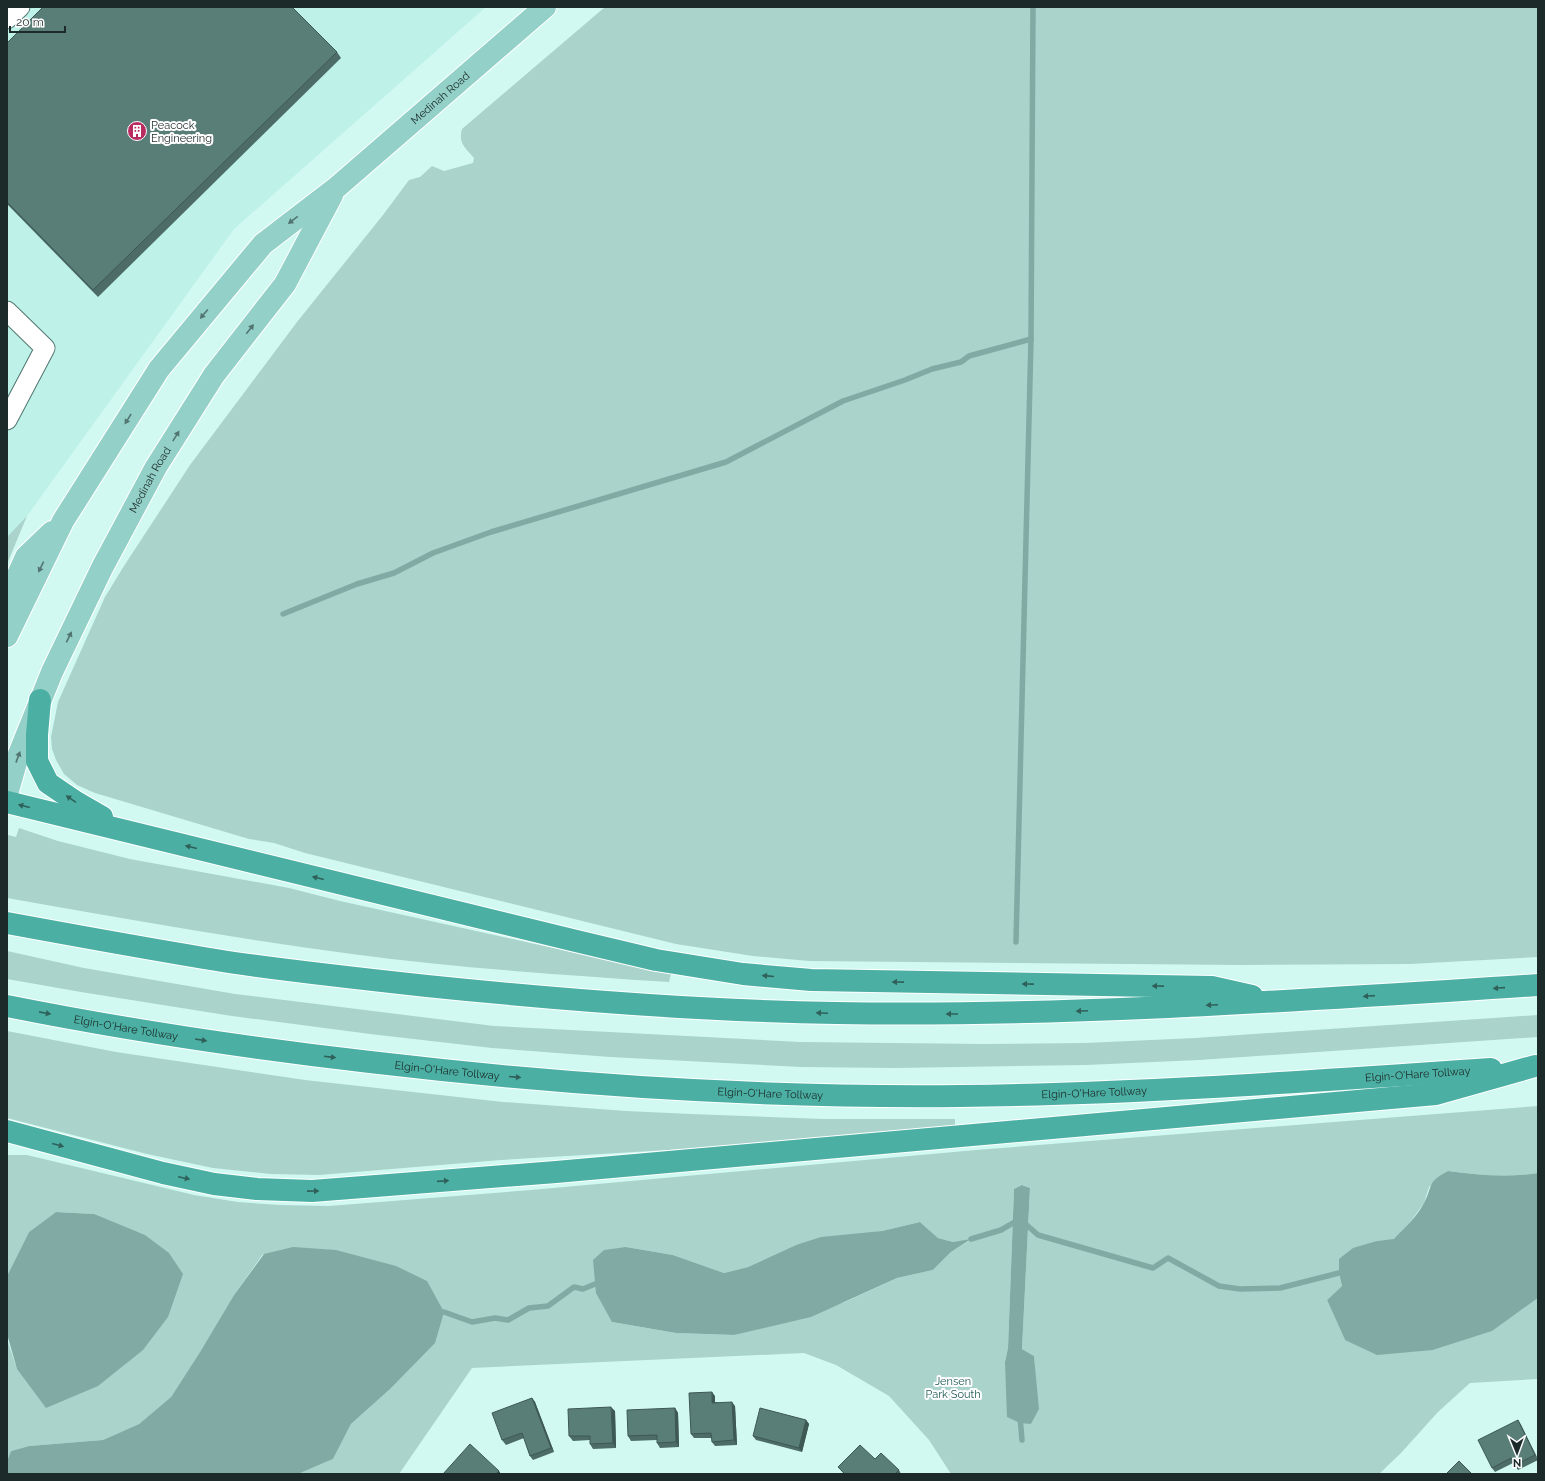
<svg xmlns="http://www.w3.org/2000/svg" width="1545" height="1481" font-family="Raleway,sans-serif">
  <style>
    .built { fill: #bef1e8 }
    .green { fill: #a9d3cb; fill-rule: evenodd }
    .water { fill: #80aaa3 }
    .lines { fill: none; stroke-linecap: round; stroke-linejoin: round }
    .stream { stroke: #80aaa3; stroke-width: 5.5 }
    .minor-casing { stroke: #517670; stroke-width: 21 }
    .major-casing { stroke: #fff; stroke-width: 24 }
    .highway-casing { stroke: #fff; stroke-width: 24 }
    .minor { stroke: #fff; stroke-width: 19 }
    .major { stroke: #93d0c8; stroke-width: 22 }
    .highway { stroke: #4bb0a3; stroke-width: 22 }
    .wall { fill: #4d6c67 }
    .shaded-wall { fill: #3e5854 }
    .building { fill: #597e78; stroke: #3e5854 }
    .oneway { fill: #527571 }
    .oneway2 { fill: #2f605a }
    .labels { text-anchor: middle; stroke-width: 4; stroke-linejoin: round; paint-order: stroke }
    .street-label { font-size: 11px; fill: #1c2b29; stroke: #fff }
    .poi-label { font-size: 11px; fill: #1c2b29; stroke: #fff; text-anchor: start }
    .park-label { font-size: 11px; fill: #1f5a52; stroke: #fff }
  </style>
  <rect width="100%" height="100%" fill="#d1f9f2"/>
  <path class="built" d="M 7,7 L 486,7 L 234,229 L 27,516 L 7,537 Z"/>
  <g class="green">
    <path d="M 605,7 L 1538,7 L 1538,957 L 1410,964 L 1242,965 L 809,961 L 753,956 L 676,944 L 305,853 L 274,843 L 249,839 L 95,793 L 77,785 L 64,774 L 56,760 L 52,749 L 51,737 L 58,702 L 105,597 L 124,566 L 190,465 L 297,322 L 383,215 L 409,180 L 420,177 L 432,166 L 444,171 L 473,163 L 474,158 C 465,148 458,143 462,129 Z"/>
    <path d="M 27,516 L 7,564 L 7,537 Z"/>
    <path d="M 19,828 L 58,841 L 130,859 L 289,888 L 340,901 L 671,974 L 669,982 C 563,975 457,968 352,954 C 236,939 122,918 7,898 L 7,839 L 8,835 L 16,837 Z"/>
    <path d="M 7,951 L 84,968 L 235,994 L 494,1026 L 800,1042 L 983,1044 L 1085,1043 L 1195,1038 L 1538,1015 L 1538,1037 L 1199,1060 L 1086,1065 L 895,1068 L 801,1067 L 610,1057 L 492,1048 L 370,1034 L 232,1016 L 81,992 L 7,979 Z"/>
    <path d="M 7,1031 L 116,1052 L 305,1080 L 503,1102 L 626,1111 L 691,1114 L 824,1119 L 955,1119 L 955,1127 L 736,1146 L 501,1160 L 319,1175 L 271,1174 L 213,1168 L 147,1154 L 7,1118 Z"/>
    <path d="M 1538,1106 L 1538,1173 C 1508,1178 1478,1175 1448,1171 L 1429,1187 L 1424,1203 L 1411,1221 L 1394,1240 L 1377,1241 L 1339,1273 L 1342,1286 L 1327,1300 L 1345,1340 L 1433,1350 L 1491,1331 L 1538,1298 L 1538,1379 L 1470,1383 L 1438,1412 L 1401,1453 L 1379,1474 L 951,1474 L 929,1440 L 889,1396 L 836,1365 L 804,1353 L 472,1368 L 399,1474 L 298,1474 L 333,1459 L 351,1424 L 389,1390 L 263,1254 L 234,1295 L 200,1352 L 171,1397 L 139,1424 L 103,1440 L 29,1446 L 11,1451 L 7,1461 L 7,1339 L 17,1369 L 94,1214 L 56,1212 L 29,1232 L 7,1276 L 7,1155 L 27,1155 L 194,1195 L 238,1202 L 280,1205 L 329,1206 L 531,1190 L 976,1150 ZM 1023,1185 L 1030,1188 L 1022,1349 L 1034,1356 L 1038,1409 L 1031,1424 L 1005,1362 L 1008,1348 L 1014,1189 ZM 920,1222 L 938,1238 L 953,1242 L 970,1240 L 951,1252 L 933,1270 L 897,1278 L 845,1302 L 734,1335 L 676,1333 L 612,1322 L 626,1247 L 673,1255 L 724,1273 L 748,1267 L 796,1245 L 882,1231 Z"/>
  </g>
  <g class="water">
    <path d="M 1448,1171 C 1478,1175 1508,1178 1538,1173 L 1538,1298 L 1492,1331 L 1433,1350 L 1377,1355 L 1345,1340 L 1327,1300 L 1342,1286 L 1339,1273 L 1339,1259 L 1353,1248 L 1377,1241 L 1394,1239 C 1404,1228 1417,1217 1424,1203 C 1434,1184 1426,1183 1448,1171 Z"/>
    <path d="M 1022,1185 L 1030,1188 L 1022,1349 L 1034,1356 L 1039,1409 L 1031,1424 L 1020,1423 L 1007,1417 L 1005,1362 L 1008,1348 L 1014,1189 Z"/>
    <path d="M 56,1212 L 94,1214 L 145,1235 L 169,1253 L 183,1274 L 168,1317 L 143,1350 L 98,1386 L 46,1408 L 17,1369 L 7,1334 L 7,1276 L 29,1232 Z"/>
    <path d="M 920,1222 L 938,1238 L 953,1242 L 971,1239 L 951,1252 L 933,1270 L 897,1278 L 811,1317 L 734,1335 L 676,1333 L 612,1322 L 596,1293 L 593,1260 L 604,1250 L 626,1247 L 673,1255 L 724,1273 L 748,1267 L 796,1245 L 821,1237 L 882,1231 Z"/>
    <path d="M 293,1247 L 336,1250 L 396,1266 L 427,1281 L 444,1312 L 435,1343 L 389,1390 L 351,1424 L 333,1459 L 298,1474 L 7,1474 L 7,1461 L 11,1451 L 29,1446 L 103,1440 L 139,1424 L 171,1397 L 200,1352 L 234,1295 L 264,1254 Z"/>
  </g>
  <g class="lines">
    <g class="stream">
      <path d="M 283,614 L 357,584 L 394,573 L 433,553 L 491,532 L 726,462 L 843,401 L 905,380 L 932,369 L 961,362 L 969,356 L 1031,339"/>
      <path d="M 1016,942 L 1031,339 L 1033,7"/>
      <path d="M 971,1239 L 1001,1230 L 1020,1219 L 1038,1235 L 1153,1268 L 1168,1258 L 1219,1286 L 1240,1289 L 1280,1288 L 1339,1273"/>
      <path d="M 444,1312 L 472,1322 L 495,1318 L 508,1320 L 529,1308 L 548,1306 L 574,1287 L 583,1289 L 595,1284"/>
      <path d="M 1020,1417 L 1022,1440"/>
    </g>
    <g class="minor-casing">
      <g id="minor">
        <path d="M 7,19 L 20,7"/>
        <path d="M 7,311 L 45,348 L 7,420"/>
      </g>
    </g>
    <g class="major-casing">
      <g id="major">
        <path d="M 7,599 L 26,557 L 52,532"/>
        <path id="s1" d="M 7,636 L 63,521 L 159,369 L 263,244 L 336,188 L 545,7"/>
        <path id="s2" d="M 7,794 L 17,759 L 52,672 L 102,568 L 156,467 L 214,375 L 285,284 L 332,195"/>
      </g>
    </g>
    <g class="highway-casing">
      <g id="highway">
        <path d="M 40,700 L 37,735 L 37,761 L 48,783 L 76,802 L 102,817"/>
        <path d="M 7,802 L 572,940 L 656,960 L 743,974 L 811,980 L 1212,987 L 1252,996"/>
        <path d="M 7,923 C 83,937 159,951 235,963 C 299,972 363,979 427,986 C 563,1000 699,1011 836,1013 C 1070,1017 1304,1000 1538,985"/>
        <path id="s3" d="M 7,1006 C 127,1030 248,1048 370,1062 C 565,1085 763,1098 960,1096 C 1137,1094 1314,1081 1491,1069"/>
        <path d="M 7,1131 L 163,1173 L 214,1184 L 257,1189 L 312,1191 L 556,1172 L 1436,1094 L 1535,1066"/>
      </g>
    </g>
    <use href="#minor" class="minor"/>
    <use href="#major" class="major"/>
    <use href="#highway" class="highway"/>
  </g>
  <g class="wall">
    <path d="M 7,43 L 337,52 L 341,58 L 98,297 L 7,204 Z"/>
    <path d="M 715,1396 L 715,1402 L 735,1406 L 737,1445 L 715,1446 L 712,1442 L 712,1438 L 694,1438 L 691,1434 Z"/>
    <path d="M 532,1398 L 535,1402 L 554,1452 L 533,1460 L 530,1456 L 524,1438 L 506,1445 L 502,1440 Z"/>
    <path d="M 675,1408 L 678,1413 L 679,1447 L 660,1448 L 657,1443 L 657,1440 L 631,1441 L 628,1436 Z"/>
    <path d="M 615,1411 L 616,1448 L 593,1449 L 590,1444 L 590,1440 L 573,1441 L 569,1436 Z"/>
    <path d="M 806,1420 L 809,1424 L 802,1452 L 756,1440 L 753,1436 Z"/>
    <path d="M 1518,1420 L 1521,1425 L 1538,1460 L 1518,1470 L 1513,1463 L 1495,1472 L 1492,1468 Z"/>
    <path d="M 875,1459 L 899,1470 L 901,1474 L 844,1474 L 838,1467 Z"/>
  </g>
  <g class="shaded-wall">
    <path d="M 712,1392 L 715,1396 L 715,1407 L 712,1403 Z"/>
    <path d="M 532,1398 L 535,1402 L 554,1452 L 551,1448 Z"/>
    <path d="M 732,1402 L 735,1406 L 737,1445 L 734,1440 Z"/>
    <path d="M 611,1407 L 615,1411 L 616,1448 L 613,1443 Z"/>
    <path d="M 675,1408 L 678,1413 L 679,1447 L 676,1442 Z"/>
    <path d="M 806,1420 L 809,1424 L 802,1452 L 799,1448 Z"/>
    <path d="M 1518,1420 L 1521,1425 L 1538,1459 L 1535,1455 Z"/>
    <path d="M 499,1471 L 501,1474 L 496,1474 Z"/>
  </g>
  <g class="building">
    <path d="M 43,7 L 292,7 L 337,52 L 93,290 L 7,202 L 7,43 Z"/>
    <path d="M 712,1392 L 712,1403 L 732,1402 L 734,1440 L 712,1442 L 711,1433 L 691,1434 L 689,1393 Z"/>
    <path d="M 532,1398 L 551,1448 L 530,1456 L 522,1433 L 502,1440 L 492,1413 Z"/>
    <path d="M 611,1407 L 613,1443 L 590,1444 L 590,1436 L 569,1436 L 568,1409 Z"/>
    <path d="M 675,1408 L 676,1442 L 657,1443 L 657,1435 L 628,1436 L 627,1410 Z"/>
    <path d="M 760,1408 L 806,1420 L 799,1448 L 753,1436 Z"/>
    <path d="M 1518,1420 L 1535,1455 L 1515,1465 L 1511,1458 L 1492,1468 L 1478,1440 Z"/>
    <path d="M 470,1444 L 499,1471 L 496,1474 L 443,1474 Z"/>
    <path d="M 860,1445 L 875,1459 L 881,1453 L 899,1470 L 895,1474 L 845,1474 L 838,1467 Z"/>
    <path d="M 1459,1461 L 1472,1474 L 1446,1474 Z"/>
  </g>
  <defs><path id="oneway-solid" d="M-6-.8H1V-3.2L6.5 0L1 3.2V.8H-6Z"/></defs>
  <g class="oneway">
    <use href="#oneway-solid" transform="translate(293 220) rotate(143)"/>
    <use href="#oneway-solid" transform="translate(204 314) rotate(130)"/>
    <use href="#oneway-solid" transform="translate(250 329) rotate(-52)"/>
    <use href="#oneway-solid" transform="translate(128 419) rotate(122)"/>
    <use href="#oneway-solid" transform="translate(176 436) rotate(-58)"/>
    <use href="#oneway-solid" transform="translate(41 567) rotate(116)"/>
    <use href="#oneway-solid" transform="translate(69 637) rotate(-64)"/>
    <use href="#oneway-solid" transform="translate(18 757) rotate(-70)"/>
  </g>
  <g class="oneway2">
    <use href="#oneway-solid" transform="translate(71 799) rotate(-146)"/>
    <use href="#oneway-solid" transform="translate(24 806) rotate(-166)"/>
    <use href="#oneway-solid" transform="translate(191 847) rotate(-166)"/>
    <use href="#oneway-solid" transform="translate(318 878) rotate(-166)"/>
    <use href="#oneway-solid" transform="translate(768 976) rotate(-175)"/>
    <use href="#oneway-solid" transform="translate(898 982) rotate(-179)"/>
    <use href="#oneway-solid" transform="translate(1028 984) rotate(-179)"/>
    <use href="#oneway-solid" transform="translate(1158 986) rotate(-179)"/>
    <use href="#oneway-solid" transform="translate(1499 988) rotate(176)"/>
    <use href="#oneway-solid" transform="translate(1369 996) rotate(176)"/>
    <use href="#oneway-solid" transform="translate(1212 1005) rotate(177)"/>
    <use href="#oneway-solid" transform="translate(1082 1011) rotate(178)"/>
    <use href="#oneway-solid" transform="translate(45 1013) rotate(11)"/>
    <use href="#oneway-solid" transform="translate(822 1013) rotate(-178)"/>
    <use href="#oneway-solid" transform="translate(952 1014) rotate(-180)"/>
    <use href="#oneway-solid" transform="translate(201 1040) rotate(9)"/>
    <use href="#oneway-solid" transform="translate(330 1057) rotate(7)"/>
    <use href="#oneway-solid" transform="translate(515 1077) rotate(5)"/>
    <use href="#oneway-solid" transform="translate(58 1145) rotate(15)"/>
    <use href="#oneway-solid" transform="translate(184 1178) rotate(12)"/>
    <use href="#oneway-solid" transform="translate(443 1181) rotate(-4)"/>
    <use href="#oneway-solid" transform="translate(313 1191) rotate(-1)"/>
  </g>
  <defs>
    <g id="building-disc" transform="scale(1)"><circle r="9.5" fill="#b92c60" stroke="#fff"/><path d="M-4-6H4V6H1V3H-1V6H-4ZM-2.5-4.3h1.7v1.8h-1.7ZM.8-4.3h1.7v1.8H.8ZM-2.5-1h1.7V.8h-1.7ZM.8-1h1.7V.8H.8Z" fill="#fff"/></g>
  </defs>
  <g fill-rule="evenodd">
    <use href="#building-disc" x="137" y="131"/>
  </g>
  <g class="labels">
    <g class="street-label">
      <text dy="4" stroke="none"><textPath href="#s1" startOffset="700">Medinah Road</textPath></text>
      <text dy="4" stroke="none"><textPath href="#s2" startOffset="346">Medinah Road</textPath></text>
      <text dy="4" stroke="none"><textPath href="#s3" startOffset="121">Elgin-O'Hare Tollway</textPath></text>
      <text dy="4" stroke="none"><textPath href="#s3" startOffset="445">Elgin-O'Hare Tollway</textPath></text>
      <text dy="4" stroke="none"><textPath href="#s3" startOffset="1417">Elgin-O'Hare Tollway</textPath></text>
      <text dy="4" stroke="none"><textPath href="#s3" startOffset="1093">Elgin-O'Hare Tollway</textPath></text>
      <text dy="4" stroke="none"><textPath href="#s3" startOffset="769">Elgin-O'Hare Tollway</textPath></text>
    </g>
    <g class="poi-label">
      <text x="151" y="129">Peacock<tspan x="151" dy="13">Engineering</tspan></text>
    </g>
    <g class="park-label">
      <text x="953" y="1385">Jensen<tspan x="953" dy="13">Park South</tspan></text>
    </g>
  </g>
  <rect width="1545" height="1481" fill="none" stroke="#1c2b29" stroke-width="16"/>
  <g transform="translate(1517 1453) rotate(179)" stroke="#ffffff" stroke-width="3" paint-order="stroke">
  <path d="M0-3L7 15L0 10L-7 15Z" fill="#1c2b29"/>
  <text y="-6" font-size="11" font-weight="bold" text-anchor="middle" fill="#1c2b29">N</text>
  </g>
  <path d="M10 26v6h55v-6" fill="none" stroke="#1c2b29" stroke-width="2"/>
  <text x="16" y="26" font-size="12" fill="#1c2b29" stroke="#ffffff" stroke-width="3" paint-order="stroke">20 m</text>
</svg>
